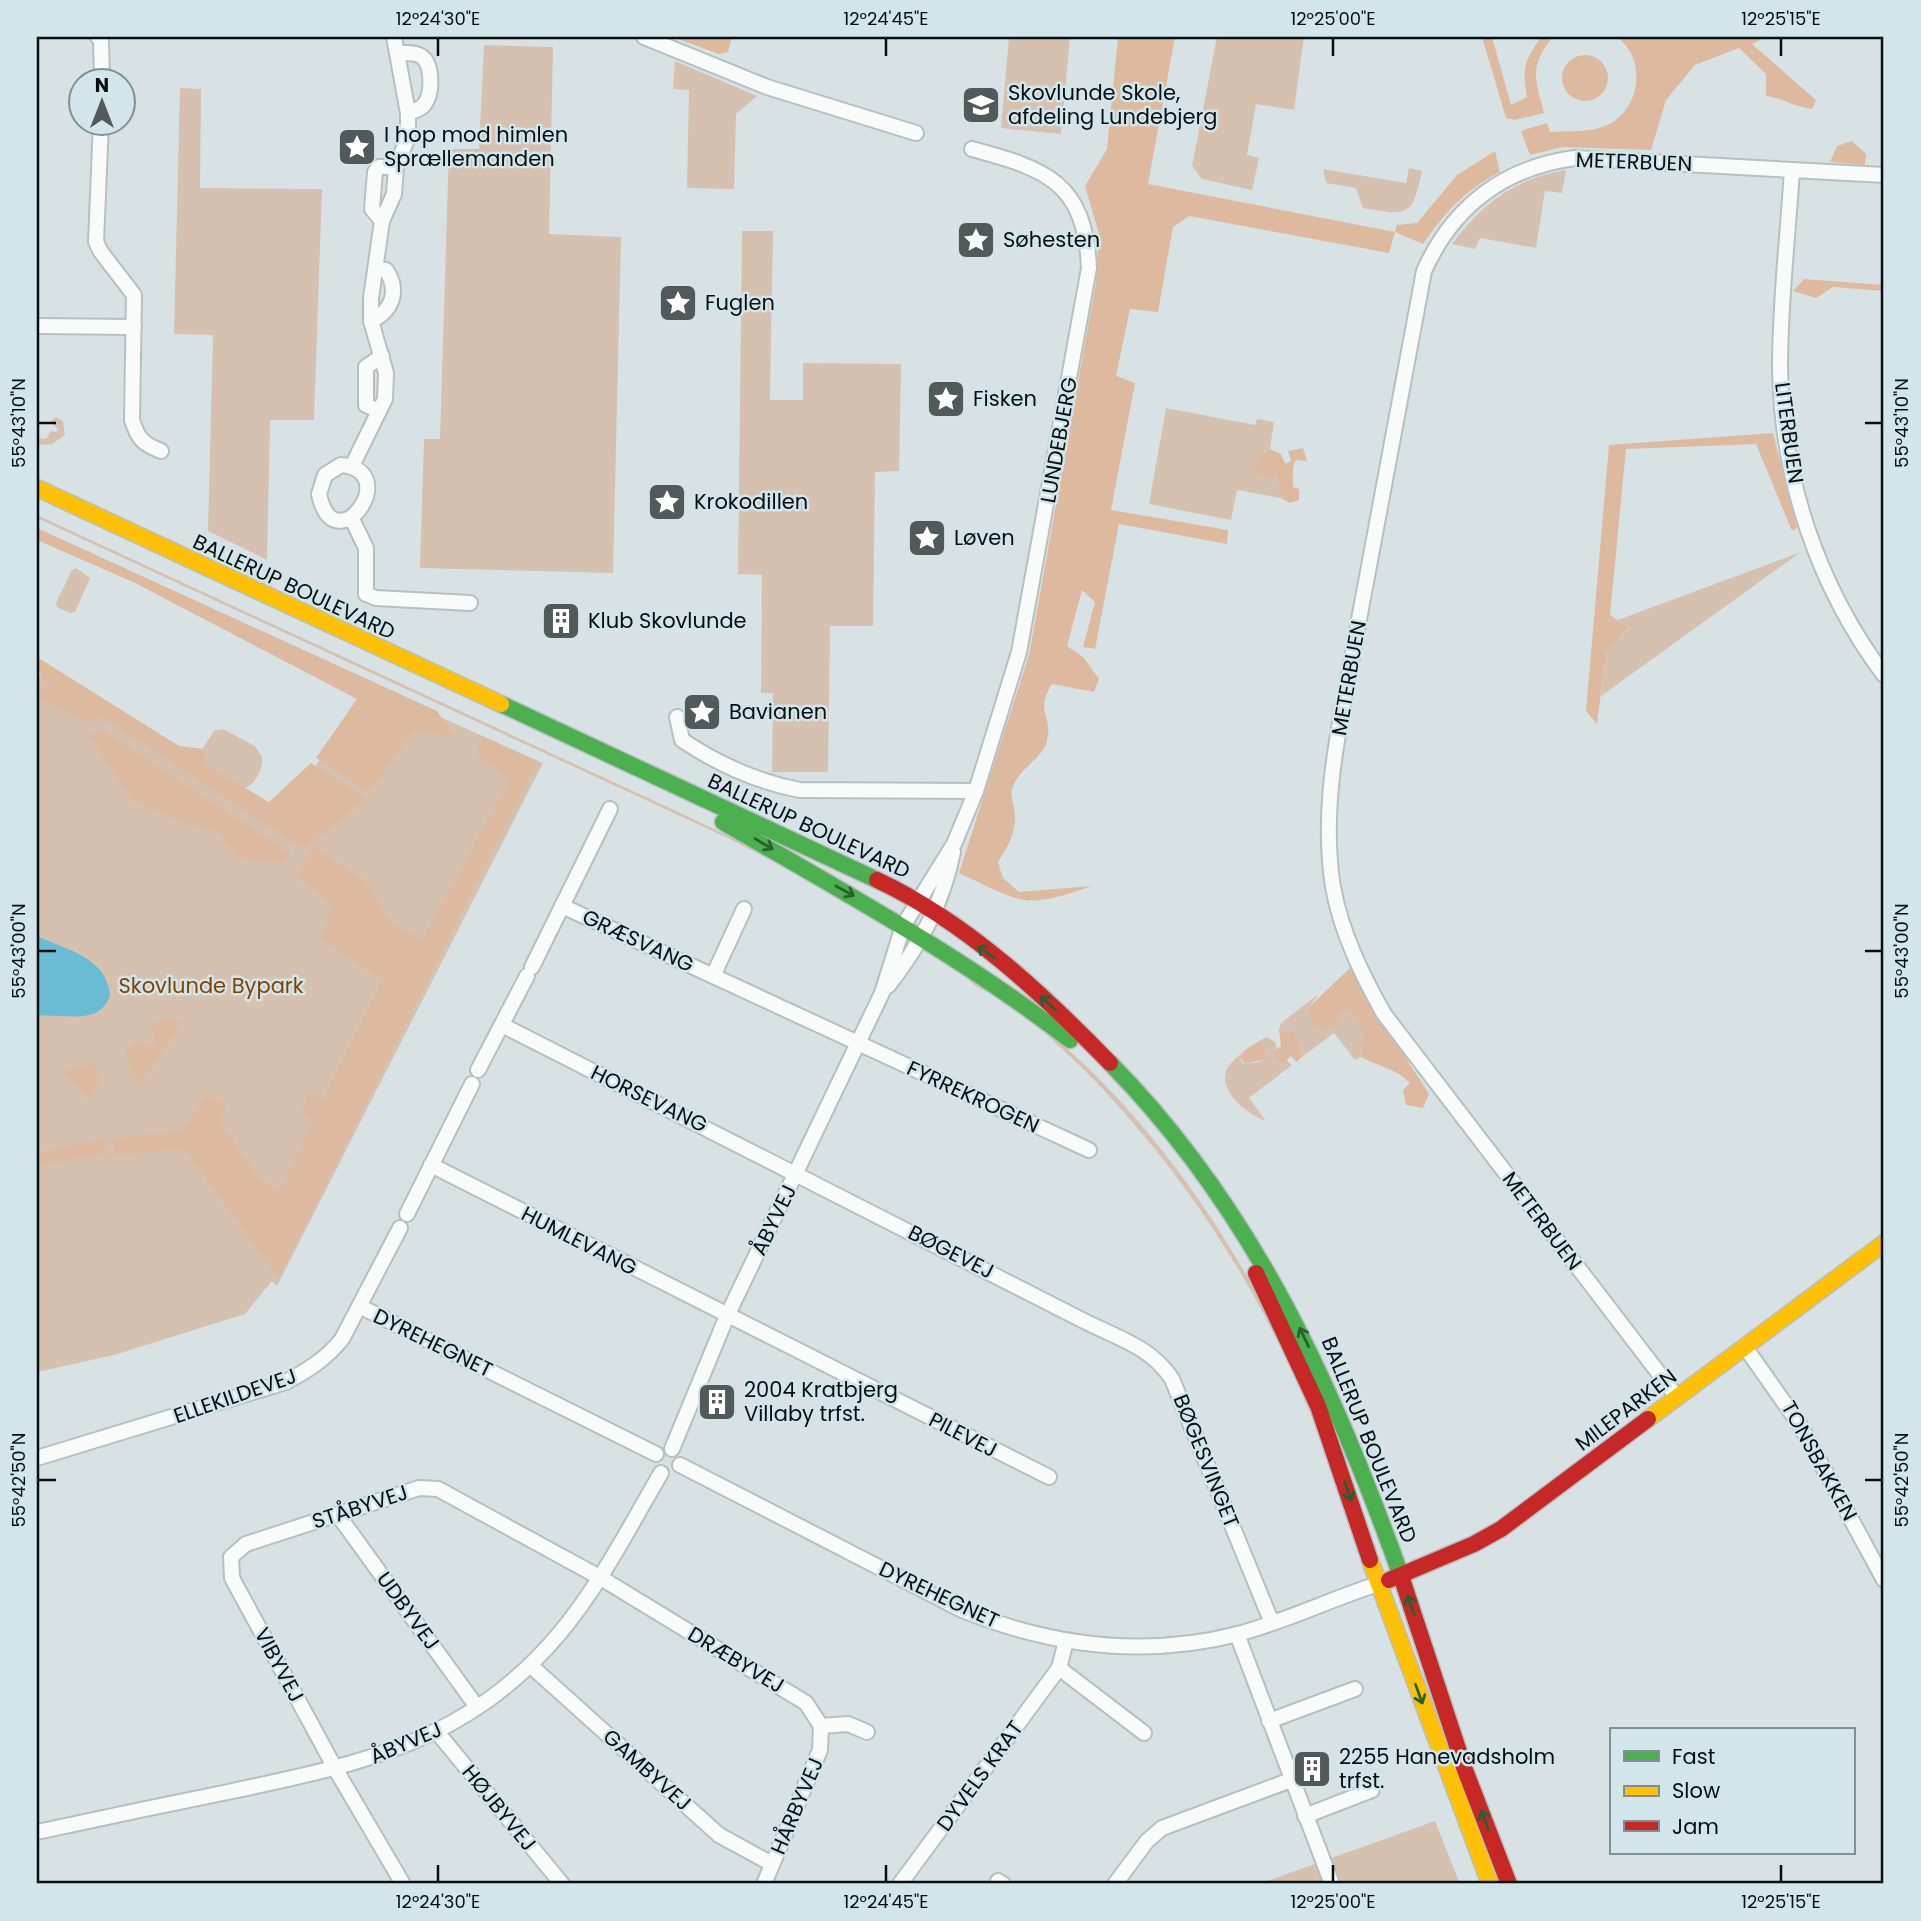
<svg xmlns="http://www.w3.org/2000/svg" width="1921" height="1921" font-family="Poppins,sans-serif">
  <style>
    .green { fill: #d6c0b0 }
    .forest { fill: #ddba9f }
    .water { fill: #69bcd3 }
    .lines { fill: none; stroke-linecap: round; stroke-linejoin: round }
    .street-casing { stroke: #b7bfc1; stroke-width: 18 }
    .fast-casing { stroke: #b7bfc1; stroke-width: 19 }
    .slow-casing { stroke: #b7bfc1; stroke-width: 19 }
    .jam-casing { stroke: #b7bfc1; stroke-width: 19 }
    .street { stroke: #f9fbfb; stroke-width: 14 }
    .fast { stroke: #4caf50; stroke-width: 16 }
    .slow { stroke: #ffc107; stroke-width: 16 }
    .jam { stroke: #c62828; stroke-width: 16 }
    .oneway { stroke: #2a5f30 }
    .ticks { fill: none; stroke: #080f11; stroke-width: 2.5 }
    .labels { text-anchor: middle; stroke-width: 5; stroke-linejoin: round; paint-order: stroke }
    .poi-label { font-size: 21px; fill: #080f11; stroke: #d2e5eb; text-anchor: start }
    .street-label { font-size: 21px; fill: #080f11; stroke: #d2e5eb }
    .park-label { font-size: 21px; fill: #834200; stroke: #d2e5eb }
    .neatline { fill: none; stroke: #080f11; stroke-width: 2.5 }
    .ticks-label { font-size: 18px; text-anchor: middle; fill: #080f11 }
  </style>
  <rect width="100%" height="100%" fill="#d8e2e5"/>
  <g class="green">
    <path d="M 1009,37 L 1070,37 L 1061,134 L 1001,128 Z"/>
    <path d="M 1217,37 L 1304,37 L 1294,110 L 1256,104 L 1247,155 L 1259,158 L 1252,190 L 1202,179 L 1192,166 Z"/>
    <path d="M 484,45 L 553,47 L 549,234 L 621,237 L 613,573 L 420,568 L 424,439 L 440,439 L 449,149 L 479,149 Z"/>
    <path d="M 675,61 L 757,96 L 736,114 L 734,189 L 687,188 L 689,90 L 673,89 Z"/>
    <path d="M 180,88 L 201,89 L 200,188 L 322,189 L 314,420 L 270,420 L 267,560 L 208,531 L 213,335 L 174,334 Z"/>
    <path d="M 1409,168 L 1422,171 C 1412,217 1409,216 1363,208 L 1356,188 L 1326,183 L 1323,169 L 1406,183 Z"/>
    <path d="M 1566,170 L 1562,193 L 1545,191 L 1536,248 L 1480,238 L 1475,249 L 1452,244 C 1482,204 1515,178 1566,170 Z"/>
    <path d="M 742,231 L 773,231 L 770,400 L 803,400 L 803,363 L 901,364 L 899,471 L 875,472 L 873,626 L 830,626 L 828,772 L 772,772 L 773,693 L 761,693 L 762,575 L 738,574 Z"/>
    <path d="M 1166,408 L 1255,425 L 1257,419 L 1274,422 L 1270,449 L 1259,457 L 1276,472 L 1281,498 L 1237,490 L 1231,520 L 1149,504 Z"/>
    <path d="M 56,417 L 63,421 L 65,435 L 52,444 L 37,445 L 37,438 L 46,439 L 51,431 L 56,432 L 58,429 L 50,422 Z"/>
    <path d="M 37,515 L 689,817 L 757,850 L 791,871 L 732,840 L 37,518 Z"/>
    <path d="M 1801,552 L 1601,696 L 1606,652 L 1628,629 L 1618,620 Z"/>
    <path d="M 76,568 L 90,578 L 75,612 L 70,613 L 57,607 L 56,603 L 72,570 Z"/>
    <path d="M 37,673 L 274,826 L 371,686 L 543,763 L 277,1286 L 272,1281 L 245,1314 L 114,1355 L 37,1372 Z"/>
    <path d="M 223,729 L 255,746 L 262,757 C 263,770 256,784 243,789 L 204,770 L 201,751 L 214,731 Z"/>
    <path d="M 968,978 C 1120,1059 1258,1260 1313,1420 C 1259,1287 1182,1167 1080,1066 C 1055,1042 1028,1015 998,997 C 989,992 972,987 968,978 Z"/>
    <path d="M 1319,994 L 1309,1007 L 1351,1011 L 1363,1035 L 1361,1057 L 1355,1060 L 1334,1033 L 1302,1057 L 1295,1032 L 1279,1030 L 1281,1023 Z"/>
    <path d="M 1266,1037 L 1275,1042 L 1277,1048 L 1274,1050 L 1292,1065 L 1249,1098 L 1266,1121 C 1248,1115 1215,1090 1228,1067 C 1232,1061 1240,1055 1245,1050 L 1240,1058 L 1243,1064 L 1259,1062 L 1257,1042 Z"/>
    <path d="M 1435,1821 L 1460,1884 L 1259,1884 Z"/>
  </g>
  <g class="forest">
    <path d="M 673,37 L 732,37 L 728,52 L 719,54 Z"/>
    <path d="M 1118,37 L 1175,37 L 1148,184 L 1395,232 L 1397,225 L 1417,223 L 1457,175 L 1495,151 L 1500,172 C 1464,191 1447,210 1423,244 L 1395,232 L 1389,253 L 1189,216 L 1173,227 L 1158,312 L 1130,309 L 1116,376 L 1135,383 L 1111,510 L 1228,530 L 1227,544 L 1119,524 L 1095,649 L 1083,647 L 1095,602 L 1082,590 L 1067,646 L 1083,657 L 1099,679 L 1094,692 L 1052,684 C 1035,712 1051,714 1048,736 C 1045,760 1019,766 1012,789 C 1010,798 1015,807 1015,816 C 1016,833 1007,848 998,862 L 1003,878 L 1019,892 L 1092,886 C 1023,910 1023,903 959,873 L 1029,655 L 1096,282 L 1099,234 L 1085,186 L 1107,149 Z"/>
    <path d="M 1482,37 L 1492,37 L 1511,105 L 1527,97 C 1522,67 1524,62 1541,37 L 1552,37 C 1529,69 1535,77 1544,113 L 1515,120 L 1506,118 Z"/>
    <path d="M 1617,37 L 1766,37 L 1752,44 L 1816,100 L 1812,109 C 1795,107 1782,98 1766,96 L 1766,74 L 1739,48 L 1695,65 L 1666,100 L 1651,150 L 1562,147 L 1530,155 L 1521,131 L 1547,123 L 1550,132 C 1566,131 1584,132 1599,128 C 1639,118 1650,61 1617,37 Z"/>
    <circle cx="1585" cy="78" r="23"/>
    <path d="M 1852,141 L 1866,154 L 1865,165 L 1830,162 L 1837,146 Z"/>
    <path d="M 1804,279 L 1884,285 L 1884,291 L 1833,287 L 1816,298 L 1793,291 Z"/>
    <path d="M 1773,433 L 1797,528 L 1792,531 L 1756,444 L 1626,449 L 1610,615 L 1628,628 L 1606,653 L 1597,724 L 1586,711 L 1609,445 Z"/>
    <path d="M 1303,448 L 1307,461 L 1296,460 L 1293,467 L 1293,487 L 1299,489 L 1299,500 L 1290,503 L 1281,498 L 1276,473 L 1270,479 L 1254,473 L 1259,457 L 1270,449 L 1281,454 L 1285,464 L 1291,461 L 1288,451 Z"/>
    <path d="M 37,528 L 437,711 L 455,737 L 413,732 L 369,792 L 316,758 L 357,699 L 135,583 L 37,540 Z"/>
    <path d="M 37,657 L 179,746 L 203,749 L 206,765 L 269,802 L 311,763 L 366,799 L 304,849 L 101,717 L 84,721 L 37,697 L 37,690 L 46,687 L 37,666 Z"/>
    <path d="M 103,730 L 290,853 L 290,854 L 282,863 L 239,859 L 217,832 L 171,818 L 132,800 L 88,734 Z"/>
    <path d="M 481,736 L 537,762 L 278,1278 L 185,1149 L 116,1155 L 112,1139 L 178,1131 L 187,1125 L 206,1095 L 226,1103 L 220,1122 L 258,1177 L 279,1192 L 313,1122 L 301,1110 L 311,1093 L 323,1100 L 383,980 L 320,939 L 333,905 L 296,876 L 313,846 L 365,881 L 394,926 L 423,939 L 510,780 L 477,755 Z"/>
    <path d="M 1352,966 L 1359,985 L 1429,1094 L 1423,1108 L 1406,1105 L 1403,1090 L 1410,1083 C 1397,1069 1378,1066 1361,1057 L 1363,1035 L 1351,1011 L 1341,1011 L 1335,1025 L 1321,1029 L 1312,1025 L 1309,1007 Z"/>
    <path d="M 168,1018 L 182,1022 L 142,1082 L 131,1071 L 126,1050 L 136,1041 L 150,1047 L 155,1043 L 151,1022 Z"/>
    <path d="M 1279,1030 L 1295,1032 L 1302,1057 L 1296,1062 L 1291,1056 L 1284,1063 L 1276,1061 L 1274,1050 L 1281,1047 Z"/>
    <path d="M 1258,1042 L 1265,1048 L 1264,1059 L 1245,1064 L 1240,1058 L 1245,1050 Z"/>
    <path d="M 94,1063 L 100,1080 L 88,1099 L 64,1071 Z"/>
    <path d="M 103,1139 L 109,1153 L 37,1165 L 37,1153 Z"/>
  </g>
  <path class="water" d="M 37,936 C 66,950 107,957 110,995 C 100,1027 63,1013 37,1016 Z"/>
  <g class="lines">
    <g class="street-casing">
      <g id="street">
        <path d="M 98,37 L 101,40 L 102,80"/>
        <path d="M 644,37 L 767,87 L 916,133"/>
        <path d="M 398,53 C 405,53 415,52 421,56 C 433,64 433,94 424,105 C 419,110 414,111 408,113"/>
        <path d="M 101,122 L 96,242 L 101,252 L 134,295 L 132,420 C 138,439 143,444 161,451"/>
        <path d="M 1792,170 C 1788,235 1780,301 1780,367 C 1781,477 1818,587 1884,675"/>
        <path d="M 382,221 L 372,209 L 375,172 L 379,167 L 396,167"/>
        <path d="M 371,321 C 392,311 400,291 386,270 L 376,269"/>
        <path d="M 37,326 L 134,327"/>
        <path d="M 379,411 L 366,405 L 366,367 L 382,356"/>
        <path d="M 341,465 C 405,471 334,566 319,494 L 325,475 Z"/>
        <path d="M 352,466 L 385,399 L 386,373 L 371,321 L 371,298 L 382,221 L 394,194 L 396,167 L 408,137 L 408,113 L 394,37"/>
        <path d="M 352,519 L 366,548 L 366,594 L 376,598 L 470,603"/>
        <path d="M 677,717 L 682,740 C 718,764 757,782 800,790 L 976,791"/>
        <path d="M 562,906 L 1089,1150"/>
        <path d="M 532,967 L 610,809"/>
        <path d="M 713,976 L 744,909"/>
        <path d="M 888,986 C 920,945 943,903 953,852"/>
        <path d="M 502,1025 L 1086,1322 C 1118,1338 1151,1347 1172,1379 L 1272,1623"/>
        <path d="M 478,1070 L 527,976"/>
        <path d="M 431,1165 L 1049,1477"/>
        <path d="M 407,1214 L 472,1084"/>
        <path d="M 361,1307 L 656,1454"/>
        <path d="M 1745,1347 L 1800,1425 L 1884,1580"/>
        <path d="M 1677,1397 L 1384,1014 C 1362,975 1341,932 1333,887 C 1319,800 1343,711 1358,625 C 1380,507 1402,389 1424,271 C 1453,206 1505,167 1575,158 L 1884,175"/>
        <path d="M 672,1449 L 727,1316 L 882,993 L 903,926 L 954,844 L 976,791 L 1019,652 L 1089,268 C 1085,182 1046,169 972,149"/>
        <path d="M 37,1458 L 286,1382 C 308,1370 326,1359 342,1339 L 400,1228"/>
        <path d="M 680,1465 L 962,1610 C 1051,1646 1144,1658 1238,1634 C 1286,1621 1331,1599 1378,1584"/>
        <path d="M 338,1515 L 477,1707"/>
        <path d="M 1237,1634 L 1332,1884"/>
        <path d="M 530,1665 L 719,1835 L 772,1864"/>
        <path d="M 1059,1668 L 1144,1733"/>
        <path d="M 1269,1721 L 1355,1689"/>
        <path d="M 821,1726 L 848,1724 L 867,1732"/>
        <path d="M 437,1732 L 562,1884"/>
        <path d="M 1305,1816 L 1372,1790"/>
        <path d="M 37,1832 C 101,1818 164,1805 228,1792 C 360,1764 467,1743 559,1634 C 600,1585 629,1528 661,1473"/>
        <path d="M 998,1881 L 1003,1884"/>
        <path d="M 403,1884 L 336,1770 L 232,1578 L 231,1557 L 246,1544 L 419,1488 L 438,1489 L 601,1578 L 806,1703 L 821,1726 L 820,1750 L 764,1884"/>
        <path d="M 900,1884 L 1059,1668 L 1066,1641"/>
        <path d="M 1115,1884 L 1147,1841 L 1162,1828 L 1291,1780"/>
      </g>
    </g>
    <g class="fast-casing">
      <g id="fast">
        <path d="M 501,704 L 877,880"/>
        <path d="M 723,822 C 842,891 961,956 1070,1040"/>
        <path d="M 1110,1063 C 1252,1207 1334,1387 1401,1576"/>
      </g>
    </g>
    <g class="slow-casing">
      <g id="slow">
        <path d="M 37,488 L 501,704"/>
        <path d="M 1648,1419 L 1884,1243"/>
        <path d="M 1370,1560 L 1490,1884"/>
      </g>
    </g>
    <g class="jam-casing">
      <g id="jam">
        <path d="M 877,880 C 965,921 1043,994 1110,1063"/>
        <path d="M 1256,1273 L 1318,1406 L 1370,1560"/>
        <path d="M 1401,1576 L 1465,1770 L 1509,1884"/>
        <path d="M 1389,1580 L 1474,1544 L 1501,1529 L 1648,1419"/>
      </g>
    </g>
    <use href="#street" class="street"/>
    <use href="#fast" class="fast"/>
    <use href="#slow" class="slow"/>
    <use href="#jam" class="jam"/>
  </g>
  <defs><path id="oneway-shaft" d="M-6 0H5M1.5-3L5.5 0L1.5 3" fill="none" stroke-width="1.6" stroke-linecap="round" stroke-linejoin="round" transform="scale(1.75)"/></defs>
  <g class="oneway">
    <use href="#oneway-shaft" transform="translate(764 844) rotate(31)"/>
    <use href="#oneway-shaft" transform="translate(845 891) rotate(29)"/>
    <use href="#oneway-shaft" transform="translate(986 952) rotate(-144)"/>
    <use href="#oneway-shaft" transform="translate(1048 1003) rotate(-138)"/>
    <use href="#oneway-shaft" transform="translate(1304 1337) rotate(-116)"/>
    <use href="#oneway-shaft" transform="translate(1348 1491) rotate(71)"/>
    <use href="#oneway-shaft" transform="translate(1411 1605) rotate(-109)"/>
    <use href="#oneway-shaft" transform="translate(1419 1694) rotate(70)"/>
    <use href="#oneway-shaft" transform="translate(1485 1820) rotate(-110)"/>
  </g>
  <path class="ticks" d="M 438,38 L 438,56M 886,38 L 886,56M 1333,38 L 1333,56M 1781,38 L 1781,56M 38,423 L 56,423M 1865,423 L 1882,423M 38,951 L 56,951M 1865,951 L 1882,951M 38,1480 L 56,1480M 1865,1480 L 1882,1480M 438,1865 L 438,1882M 886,1865 L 886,1882M 1333,1865 L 1333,1882M 1781,1865 L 1781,1882"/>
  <defs>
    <g id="school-square" transform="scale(2.0125)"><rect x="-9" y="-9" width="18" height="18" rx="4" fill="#51595b" stroke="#d2e5eb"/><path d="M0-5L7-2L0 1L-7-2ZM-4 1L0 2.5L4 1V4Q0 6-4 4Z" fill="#fff"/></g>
    <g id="sight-square" transform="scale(2.0125)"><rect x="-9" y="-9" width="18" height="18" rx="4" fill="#51595b" stroke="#d2e5eb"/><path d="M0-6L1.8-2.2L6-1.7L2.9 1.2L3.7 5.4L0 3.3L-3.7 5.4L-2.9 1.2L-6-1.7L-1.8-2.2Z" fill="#fff"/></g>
    <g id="building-square" transform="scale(2.0125)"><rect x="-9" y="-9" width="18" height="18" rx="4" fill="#51595b" stroke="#d2e5eb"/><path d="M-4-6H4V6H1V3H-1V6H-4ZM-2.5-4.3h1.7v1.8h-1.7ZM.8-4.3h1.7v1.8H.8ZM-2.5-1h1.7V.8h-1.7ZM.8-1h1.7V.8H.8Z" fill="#fff"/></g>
  </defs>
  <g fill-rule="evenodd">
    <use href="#school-square" x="981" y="105"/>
    <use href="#sight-square" x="357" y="147"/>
    <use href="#sight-square" x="976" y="240"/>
    <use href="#sight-square" x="678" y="303"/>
    <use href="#sight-square" x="946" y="399"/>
    <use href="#sight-square" x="667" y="502"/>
    <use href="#sight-square" x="927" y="538"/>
    <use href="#building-square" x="561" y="621"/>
    <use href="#sight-square" x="702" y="712"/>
    <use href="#building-square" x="717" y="1402"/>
    <use href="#building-square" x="1312" y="1769"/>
  </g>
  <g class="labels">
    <g class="poi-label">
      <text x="1008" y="100">Skovlunde Skole,<tspan x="1008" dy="24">afdeling Lundebjerg</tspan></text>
      <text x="384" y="142">I hop mod himlen<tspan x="384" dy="24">Sprællemanden</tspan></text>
      <text x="1003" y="247">Søhesten</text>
      <text x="705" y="310">Fuglen</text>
      <text x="973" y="406">Fisken</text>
      <text x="694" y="509">Krokodillen</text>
      <text x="954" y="545">Løven</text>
      <text x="588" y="628">Klub Skovlunde</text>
      <text x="729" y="719">Bavianen</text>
      <text x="744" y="1397">2004 Kratbjerg<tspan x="744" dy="24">Villaby trfst.</tspan></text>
      <text x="1339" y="1764">2255 Hanevadsholm<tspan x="1339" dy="24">trfst.</tspan></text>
    </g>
    <g class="street-label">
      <text transform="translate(1634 162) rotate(2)" y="7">METERBUEN</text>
      <text transform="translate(1789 433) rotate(82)" y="7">LITERBUEN</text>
      <text transform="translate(1059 440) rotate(-80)" y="7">LUNDEBJERG</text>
      <text transform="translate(294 587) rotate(25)" y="7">BALLERUP BOULEVARD</text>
      <text transform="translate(1349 678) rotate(-80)" y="7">METERBUEN</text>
      <text transform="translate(809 826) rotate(25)" y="7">BALLERUP BOULEVARD</text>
      <text transform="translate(638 941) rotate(25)" y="7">GRÆSVANG</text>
      <text transform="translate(973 1097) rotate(25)" y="7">FYRREKROGEN</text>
      <text transform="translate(649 1099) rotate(26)" y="7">HORSEVANG</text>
      <text transform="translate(774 1220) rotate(-64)" y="7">ÅBYVEJ</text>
      <text transform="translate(1542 1221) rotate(53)" y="7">METERBUEN</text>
      <text transform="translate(579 1241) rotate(27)" y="7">HUMLEVANG</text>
      <text transform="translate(951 1252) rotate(27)" y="7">BØGEVEJ</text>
      <text transform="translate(433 1343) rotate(26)" y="7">DYREHEGNET</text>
      <text transform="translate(235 1396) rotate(-19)" y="7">ELLEKILDEVEJ</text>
      <text transform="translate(1626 1410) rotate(-37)" y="7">MILEPARKEN</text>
      <text transform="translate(963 1435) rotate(27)" y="7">PILEVEJ</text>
      <text transform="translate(1369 1440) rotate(68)" y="7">BALLERUP BOULEVARD</text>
      <text transform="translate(1206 1461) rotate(68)" y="7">BØGESVINGET</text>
      <text transform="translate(1819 1461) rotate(61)" y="7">TONSBAKKEN</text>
      <text transform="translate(360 1507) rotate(-18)" y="7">STÅBYVEJ</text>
      <text transform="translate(939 1595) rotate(25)" y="7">DYREHEGNET</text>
      <text transform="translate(408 1611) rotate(54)" y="7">UDBYVEJ</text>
      <text transform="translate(736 1660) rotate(31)" y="7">DRÆBYVEJ</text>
      <text transform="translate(279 1665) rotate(62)" y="7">VIBYVEJ</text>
      <text transform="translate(406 1743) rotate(-23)" y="7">ÅBYVEJ</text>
      <text transform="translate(647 1770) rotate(42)" y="7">GAMBYVEJ</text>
      <text transform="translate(980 1776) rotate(-54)" y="7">DYVELS KRAT</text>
      <text transform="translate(797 1806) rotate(-67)" y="7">HÅRBYVEJ</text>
      <text transform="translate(499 1808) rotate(51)" y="7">HØJBYVEJ</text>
    </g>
    <g class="park-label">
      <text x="211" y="993">Skovlunde Bypark</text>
    </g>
  </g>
  <rect width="1921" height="1921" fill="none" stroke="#d2e5eb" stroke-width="77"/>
  <rect x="1610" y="1728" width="245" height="126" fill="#d2e5eb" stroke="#818f94" stroke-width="2"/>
  <rect x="1624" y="1751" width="35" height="10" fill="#4caf50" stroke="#818f94" stroke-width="2"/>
  <text x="1672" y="1764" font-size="21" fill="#080f11">Fast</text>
  <rect x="1624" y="1786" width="35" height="10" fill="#ffc107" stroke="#818f94" stroke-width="2"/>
  <text x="1672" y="1798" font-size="21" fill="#080f11">Slow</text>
  <rect x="1624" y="1821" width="35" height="10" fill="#c62828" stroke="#818f94" stroke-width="2"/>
  <text x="1672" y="1834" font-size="21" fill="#080f11">Jam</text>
  <g transform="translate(102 102)"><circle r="33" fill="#d2e5eb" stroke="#818f94" stroke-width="2"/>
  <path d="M0-5L12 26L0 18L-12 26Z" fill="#51595b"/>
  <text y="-10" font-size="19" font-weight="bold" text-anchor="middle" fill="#080f11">N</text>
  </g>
  <rect x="38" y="38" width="1844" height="1844" class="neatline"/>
  <g class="ticks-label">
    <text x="438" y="25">12°24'30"E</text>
    <text x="886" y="25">12°24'45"E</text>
    <text x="1333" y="25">12°25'00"E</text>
    <text x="1781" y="25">12°25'15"E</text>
    <text transform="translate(19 423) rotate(-90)" y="6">55°43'10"N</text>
    <text transform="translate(1902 423) rotate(-90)" y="6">55°43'10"N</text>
    <text transform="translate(19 951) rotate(-90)" y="6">55°43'00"N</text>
    <text transform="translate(1902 951) rotate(-90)" y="6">55°43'00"N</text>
    <text transform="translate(19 1480) rotate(-90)" y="6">55°42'50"N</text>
    <text transform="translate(1902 1480) rotate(-90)" y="6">55°42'50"N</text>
    <text x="438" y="1908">12°24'30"E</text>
    <text x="886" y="1908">12°24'45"E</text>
    <text x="1333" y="1908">12°25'00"E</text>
    <text x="1781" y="1908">12°25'15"E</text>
  </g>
</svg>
